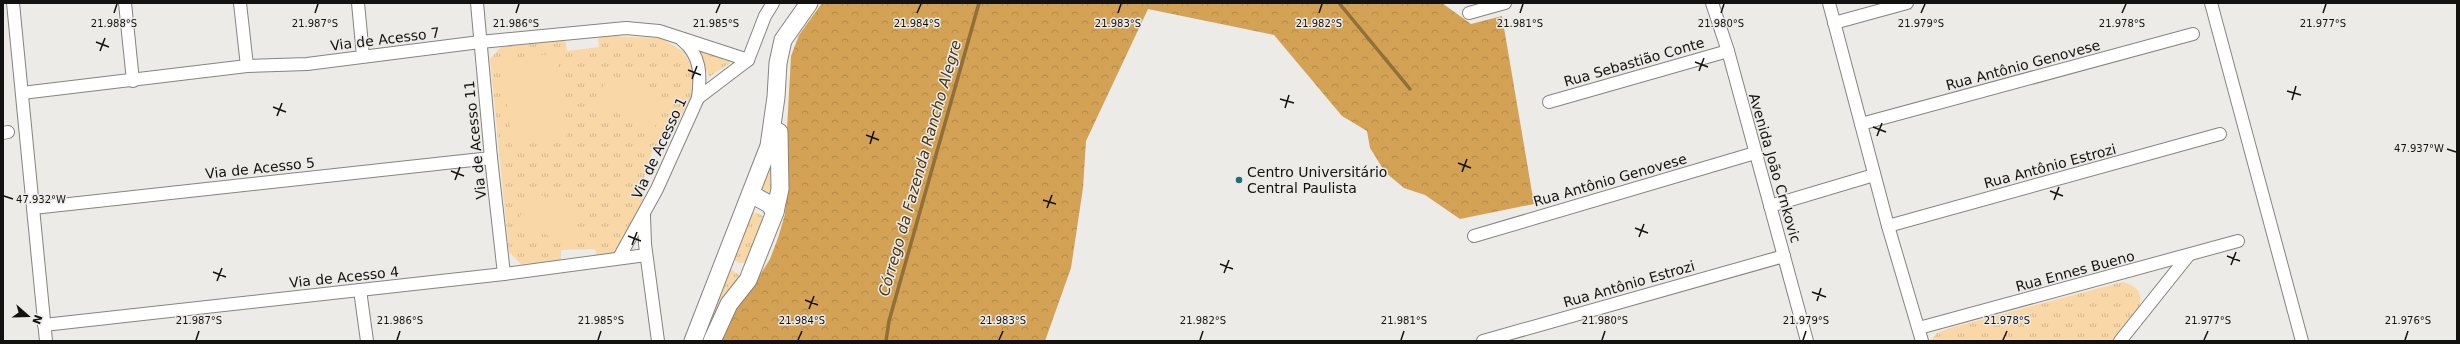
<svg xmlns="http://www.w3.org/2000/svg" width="2460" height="344" font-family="'DejaVu Sans',sans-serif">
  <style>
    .grass { fill: url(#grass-tufts) }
    .forest { fill: url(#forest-crowns) }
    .pitch { fill: #f9d7a6 }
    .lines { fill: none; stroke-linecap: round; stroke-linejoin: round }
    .stream { stroke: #916f39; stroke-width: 3.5 }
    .street-casing { stroke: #868481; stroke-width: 14 }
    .secondary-casing { stroke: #868481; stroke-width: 19 }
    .street { stroke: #fff; stroke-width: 12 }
    .secondary { stroke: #fff; stroke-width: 17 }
    .ticks { fill: none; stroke: #121210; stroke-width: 1.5 }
    .poi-dot { fill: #226e71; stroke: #edebe7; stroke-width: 1.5 }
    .labels { text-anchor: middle; stroke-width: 3; stroke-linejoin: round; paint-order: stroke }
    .street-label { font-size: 14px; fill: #121210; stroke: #edebe7 }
    .poi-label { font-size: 14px; fill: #121210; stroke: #edebe7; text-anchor: start }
    .water-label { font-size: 15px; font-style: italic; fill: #4a3514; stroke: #edebe7 }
    .ticks-label { font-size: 10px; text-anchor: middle; fill: #121210; stroke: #edebe7; stroke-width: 3; stroke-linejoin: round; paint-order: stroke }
  </style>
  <defs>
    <pattern id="grass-tufts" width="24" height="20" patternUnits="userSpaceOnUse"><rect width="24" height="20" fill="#f9d7a6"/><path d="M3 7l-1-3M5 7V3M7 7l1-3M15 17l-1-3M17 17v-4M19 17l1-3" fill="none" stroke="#d4b88e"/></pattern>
    <pattern id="forest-crowns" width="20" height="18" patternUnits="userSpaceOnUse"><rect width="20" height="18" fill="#d3a255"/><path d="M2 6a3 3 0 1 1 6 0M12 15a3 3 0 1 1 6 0" fill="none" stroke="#b48a49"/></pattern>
  </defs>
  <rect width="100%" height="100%" fill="#edebe7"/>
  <g class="grass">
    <path d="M 603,36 L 661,38 L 684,52 L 693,68 L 693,89 L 691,97 L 674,130 L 652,152 L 645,174 L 643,202 L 616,253 L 597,258 L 595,249 L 561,250 L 561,262 L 521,264 L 509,252 L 490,59 L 501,47 L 565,40 L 567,51 L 599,47 L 598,39 Z"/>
    <path d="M 698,49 L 729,60 L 730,63 L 709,77 Z"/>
    <path d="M 773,148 L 774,196 L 759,187 Z"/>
    <path d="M 751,213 L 758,213 L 764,217 L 748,262 L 739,263 L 733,259 Z"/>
    <path d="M 730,269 L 741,276 L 708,341 L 697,341 Z"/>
    <path d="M 2122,282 C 2161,290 2128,326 2115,341 L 1931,341 L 1937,333 L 1950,328 Z"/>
  </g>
  <path class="forest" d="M 822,3 L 1442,3 L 1471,24 L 1502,16 L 1534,204 L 1460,219 L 1425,195 L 1404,188 L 1385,172 L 1370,148 L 1367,131 L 1342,116 L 1274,35 L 1148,9 L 1086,141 L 1083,188 L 1071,268 L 1045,341 L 721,341 L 740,298 L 755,283 L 770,259 L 778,238 L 785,214 L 786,197 L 787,129 L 791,56 L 799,35 Z"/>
  <g class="pitch">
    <path d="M 557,53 L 567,139 L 512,146 L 502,60 Z"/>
    <path d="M 609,74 L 667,99 L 654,129 L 596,104 Z"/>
    <path d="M 532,191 L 582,213 L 569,244 L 517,223 Z"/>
  </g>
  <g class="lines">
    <g class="stream">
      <path d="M 1339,3 L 1410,89"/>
      <path d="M 886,341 L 889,321 L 979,3"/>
    </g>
    <g class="street-casing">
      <g id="street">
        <path d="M 13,3 L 46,341"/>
        <path d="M 125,3 L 133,81"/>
        <path d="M 240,3 L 247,66"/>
        <path d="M 358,3 L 363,56"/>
        <path d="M 477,3 L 491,158 L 504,274"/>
        <path d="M 1712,3 L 1728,51 L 1807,341"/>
        <path d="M 1829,3 L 1888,226 L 1922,341"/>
        <path d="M 2211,3 L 2302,341"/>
        <path d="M 1469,13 L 1505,3"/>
        <path d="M 1834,23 L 1907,3"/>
        <path d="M 682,40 C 701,55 701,75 698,98"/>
        <path d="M 22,93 L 247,66 L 307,64 L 480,42 L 626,28 L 659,31 L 748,60"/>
        <path d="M 1549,102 L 1728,51"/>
        <path d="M 1861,124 L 2193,34"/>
        <path d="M 3,133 L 8,132"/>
        <path d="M 1770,206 L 1874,175"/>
        <path d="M 33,208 L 491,158"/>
        <path d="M 644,216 L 645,244 L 658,341"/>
        <path d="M 1888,226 L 2220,134"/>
        <path d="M 1474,236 L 1755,153"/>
        <path d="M 619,258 L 657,189 L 698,98 L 748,60 L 765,16 L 773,3"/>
        <path d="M 360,290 L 367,341"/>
        <path d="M 44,325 L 504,274 L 646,255"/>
        <path d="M 1919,328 L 2238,241"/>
        <path d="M 1483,341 L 1784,256"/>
        <path d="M 2120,341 L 2188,256"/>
      </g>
    </g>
    <g class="secondary-casing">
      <g id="secondary">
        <path d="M 751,194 L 769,204 L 775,212"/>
        <path d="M 693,341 L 769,146 L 776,97 L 778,63 L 783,40 L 809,3"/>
        <path d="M 712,341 L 729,304 L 748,280 L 775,212 L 780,189 L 779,132"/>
      </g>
    </g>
    <use href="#street" class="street"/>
    <use href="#secondary" class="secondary"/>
  </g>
  <path class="ticks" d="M 114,13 L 117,4M 315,13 L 318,4M 516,13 L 519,4M 716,13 L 720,4M 917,13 L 921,4M 1118,13 L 1121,4M 1319,13 L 1322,4M 1520,13 L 1523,4M 1721,13 L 1724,4M 1921,13 L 1925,4M 2122,13 L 2126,4M 2323,13 L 2326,4M 96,42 L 109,47M 100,51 L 105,38M 1695,62 L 1708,67M 688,70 L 701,75M 1699,71 L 1704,58M 692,79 L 697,66M 2287,91 L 2301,95M 1280,99 L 1294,103M 2292,100 L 2296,86M 273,107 L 286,112M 1285,108 L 1289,95M 277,116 L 282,103M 1873,127 L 1886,132M 866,135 L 879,140M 1877,136 L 1882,123M 870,144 L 874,131M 2447,149 L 2456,152M 1458,163 L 1471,168M 451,171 L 464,176M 1462,172 L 1467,159M 455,180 L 460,167M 2050,191 L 2063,196M 4,196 L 13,199M 1043,200 L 1056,204M 2054,200 L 2059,187M 1047,208 L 1052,195M 1635,228 L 1648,233M 628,236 L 641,241M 1639,237 L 1644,224M 632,245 L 637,232M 2227,256 L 2240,261M 1220,264 L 1233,269M 2231,265 L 2236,252M 213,272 L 226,277M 1224,273 L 1229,260M 217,281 L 222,268M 1812,292 L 1826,297M 805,300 L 818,305M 1817,301 L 1821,288M 809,309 L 814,296M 196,340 L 199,331M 397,340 L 400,331M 598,340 L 601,331M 798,340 L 802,331M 999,340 L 1003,331M 1200,340 L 1203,331M 1401,340 L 1404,331M 1602,340 L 1605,331M 1803,340 L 1806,331M 2003,340 L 2007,331M 2204,340 L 2208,331M 2405,340 L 2408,331"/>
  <circle class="poi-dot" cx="1239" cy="180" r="4"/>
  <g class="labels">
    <g class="street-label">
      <text transform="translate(385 39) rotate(-7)" y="5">Via de Acesso 7</text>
      <text transform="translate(1634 62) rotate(-16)" y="5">Rua Sebastião Conte</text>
      <text transform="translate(2023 65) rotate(-15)" y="5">Rua Antônio Genovese</text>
      <text transform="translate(475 140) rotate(-96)" y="5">Via de Acesso 11</text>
      <text transform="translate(659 148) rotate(-65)" y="5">Via de Acesso 1</text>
      <text transform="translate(2050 166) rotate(-15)" y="5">Rua Antônio Estrozi</text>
      <text transform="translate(260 168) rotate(-6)" y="5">Via de Acesso 5</text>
      <text transform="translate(1775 168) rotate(74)" y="5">Avenida João Crnkovic</text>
      <text transform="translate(1610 180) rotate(-16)" y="5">Rua Antônio Genovese</text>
      <text transform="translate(2075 271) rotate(-15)" y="5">Rua Ennes Bueno</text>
      <text transform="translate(344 277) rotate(-6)" y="5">Via de Acesso 4</text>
      <text transform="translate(1629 284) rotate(-16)" y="5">Rua Antônio Estrozi</text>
    </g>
    <g class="poi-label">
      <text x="1247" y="177">Centro Universitário<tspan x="1247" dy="16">Central Paulista</tspan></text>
    </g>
    <g class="water-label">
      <text transform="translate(920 168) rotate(-74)" y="5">Córrego da Fazenda Rancho Alegre</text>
    </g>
  </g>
  <g class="ticks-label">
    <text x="1520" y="27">21.981°S</text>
    <text x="1721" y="27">21.980°S</text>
    <text x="2323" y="27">21.977°S</text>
    <text x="114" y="27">21.988°S</text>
    <text x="315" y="27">21.987°S</text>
    <text x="516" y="27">21.986°S</text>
    <text x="716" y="27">21.985°S</text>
    <text x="917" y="27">21.984°S</text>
    <text x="1118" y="27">21.983°S</text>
    <text x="1319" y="27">21.982°S</text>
    <text x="1921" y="27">21.979°S</text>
    <text x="2122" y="27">21.978°S</text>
    <text x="2419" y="152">47.937°W</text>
    <text x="41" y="203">47.932°W</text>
    <text x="199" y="324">21.987°S</text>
    <text x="400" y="324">21.986°S</text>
    <text x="601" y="324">21.985°S</text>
    <text x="802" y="324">21.984°S</text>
    <text x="1003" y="324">21.983°S</text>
    <text x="1203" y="324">21.982°S</text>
    <text x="1404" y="324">21.981°S</text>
    <text x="1605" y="324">21.980°S</text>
    <text x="1806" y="324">21.979°S</text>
    <text x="2007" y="324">21.978°S</text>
    <text x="2208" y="324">21.977°S</text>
    <text x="2408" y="324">21.976°S</text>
  </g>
  <rect width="2460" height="344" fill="none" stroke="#121210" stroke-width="8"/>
  <g transform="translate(28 316) rotate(110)" stroke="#edebe7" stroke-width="3" paint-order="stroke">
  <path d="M0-3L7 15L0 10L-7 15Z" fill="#121210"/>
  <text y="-6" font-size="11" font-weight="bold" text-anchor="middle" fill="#121210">N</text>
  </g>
</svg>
